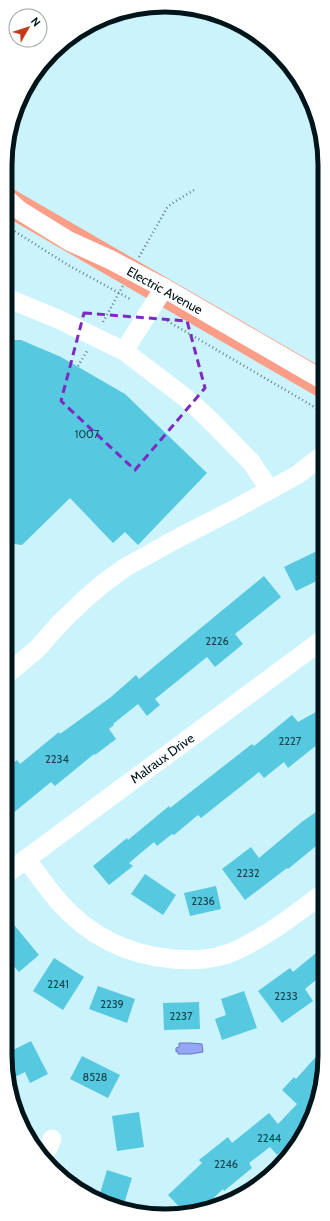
<svg xmlns="http://www.w3.org/2000/svg" width="330" height="1221" font-family="Cabin,sans-serif">
  <style>
    .forest { fill: #fc9e87 }
    .water { fill: #96a6f7; stroke: #697ab5 }
    .building { fill: #56c8e0 }
    .lines { fill: none; stroke-linecap: round; stroke-linejoin: round }
    .path { stroke: #628087; stroke-width: 2.5; stroke-dasharray: 1 3; stroke-linecap: butt }
    .minor { stroke: #fff; stroke-width: 19 }
    .marked { fill: none; stroke: #7b2cbf; stroke-width: 3; stroke-dasharray: 8 5; stroke-linejoin: round }
    .labels { text-anchor: middle; stroke-width: 3; stroke-linejoin: round; paint-order: stroke }
    .number-label { font-size: 11px; fill: #16424c }
    .street-label { font-size: 13px; fill: #00151a; stroke: #fff }
    .rim { fill: none; stroke: #00151a; stroke-width: 5 }
  </style>
  <rect width="100%" height="100%" fill="#cbf3fc"/>
  <path class="forest" d="M 8,186 L 323,368 L 323,400 L 8,218 Z"/>
  <path class="water" d="M 179,1043 L 191,1043 L 202,1044 L 203,1052 L 191,1054 L 178,1054 L 178,1051 L 176,1052 L 176,1048 L 179,1047 Z"/>
  <g class="building">
    <path d="M 7,340 L 21,340 L 61,357 L 125,394 L 207,473 L 138,545 L 125,532 L 113,543 L 70,498 L 22,545 L 7,543 Z"/>
    <path d="M 317,551 L 323,564 L 323,578 L 296,591 L 284,567 Z"/>
    <path d="M 264,576 L 281,597 L 235,634 L 243,644 L 215,667 L 207,657 L 155,699 L 160,705 L 147,716 L 138,704 L 113,724 L 114,725 L 109,729 L 116,739 L 95,755 L 94,754 L 55,786 L 51,782 L 12,814 L 6,806 L 6,769 L 17,760 L 20,764 L 59,732 L 60,734 L 111,697 L 136,675 L 139,679 Z"/>
    <path d="M 323,708 L 323,740 L 288,768 L 284,762 L 264,778 L 259,772 L 201,818 L 198,815 L 174,835 L 172,834 L 157,846 L 154,842 L 129,863 L 133,866 L 109,885 L 93,866 L 127,838 L 128,840 L 169,806 L 170,808 L 252,744 L 254,746 L 292,715 L 298,722 Z"/>
    <path d="M 322,808 L 322,840 L 321,842 L 288,869 L 287,868 L 245,900 L 222,869 L 251,847 L 259,858 L 303,821 Z"/>
    <path d="M 145,874 L 176,895 L 163,915 L 131,894 Z"/>
    <path d="M 216,886 L 221,909 L 190,916 L 184,893 Z"/>
    <path d="M 5,914 L 39,955 L 19,972 L 5,956 Z"/>
    <path d="M 322,948 L 322,975 L 305,989 L 313,1001 L 282,1023 L 258,991 L 290,968 L 293,972 Z"/>
    <path d="M 54,958 L 84,977 L 63,1010 L 33,991 Z"/>
    <path d="M 98,986 L 135,999 L 127,1023 L 89,1009 Z"/>
    <path d="M 244,991 L 257,1028 L 222,1040 L 215,1019 L 226,1015 L 221,999 Z"/>
    <path d="M 199,1002 L 200,1029 L 164,1030 L 163,1003 Z"/>
    <path d="M 31,1041 L 48,1074 L 30,1083 L 25,1072 L 15,1077 L 5,1057 L 5,1054 Z"/>
    <path d="M 322,1050 L 322,1087 L 302,1135 L 277,1155 L 270,1147 L 249,1163 L 252,1168 L 224,1191 L 223,1189 L 200,1211 L 185,1213 L 168,1195 L 202,1163 L 199,1160 L 228,1137 L 232,1143 L 269,1113 L 278,1124 L 297,1104 L 282,1090 L 294,1077 L 296,1079 Z"/>
    <path d="M 82,1056 L 120,1075 L 108,1098 L 70,1079 Z"/>
    <path d="M 139,1112 L 144,1147 L 117,1151 L 112,1116 Z"/>
    <path d="M 107,1170 L 132,1178 L 123,1207 L 98,1200 Z"/>
  </g>
  <g class="lines">
    <g class="path">
      <path d="M 8,227 L 68,265 L 132,300"/>
      <path d="M 139,257 L 167,208 L 171,204 L 194,190"/>
      <path d="M 164,319 L 323,412"/>
      <path d="M 103,322 L 124,284"/>
      <path d="M 78,366 L 87,351"/>
    </g>
    <g class="minor">
      <path d="M 8,200 L 19,210 L 69,241 L 111,260 L 164,288 L 323,380"/>
      <path d="M 7,298 L 58,319 L 124,351 L 186,398 L 210,420 L 251,462 L 270,490"/>
      <path d="M 124,351 L 164,288"/>
      <path d="M 6,675 L 37,649 L 60,623 L 85,599 L 105,582 L 126,567 L 180,537 L 233,510 L 297,475 L 323,455"/>
      <path d="M 26,859 C 37,873 47,888 59,902 C 90,937 127,955 173,959 C 195,961 221,959 241,948 C 270,934 296,914 322,894"/>
      <path d="M 6,874 L 318,643"/>
      <path d="M 44,1161 L 45,1155 L 52,1139"/>
    </g>
  </g>
  <path class="marked" d="M 84,313 L 187,321 L 205,388 L 135,470 L 61,401 Z"/>
  <g class="labels">
    <g class="number-label">
      <text x="87" y="438">1007</text>
      <text x="217" y="645">2226</text>
      <text x="290" y="745">2227</text>
      <text x="57" y="763">2234</text>
      <text x="248" y="877">2232</text>
      <text x="203" y="905">2236</text>
      <text x="58" y="988">2241</text>
      <text x="286" y="1000">2233</text>
      <text x="112" y="1008">2239</text>
      <text x="181" y="1020">2237</text>
      <text x="95" y="1081">8528</text>
      <text x="269" y="1142">2244</text>
      <text x="226" y="1168">2246</text>
    </g>
    <g class="street-label">
      <text transform="translate(165 290) rotate(29)" y="5">Electric Avenue</text>
      <text transform="translate(162 758) rotate(-36)" y="5">Malraux Drive</text>
    </g>
  </g>
  <path d="M0 0H330V1221H0ZM165 12H165A153 153 0 0 1 318 165V1056A153 153 0 0 1 165 1209H165A153 153 0 0 1 12 1056V165A153 153 0 0 1 165 12Z" fill="#fff" fill-rule="evenodd"/>
  <path class="rim" d="M165 12H165A153 153 0 0 1 318 165V1056A153 153 0 0 1 165 1209H165A153 153 0 0 1 12 1056V165A153 153 0 0 1 165 12Z"/>
  <g transform="translate(28 28) rotate(51)"><circle r="19" fill="#ffffff" stroke="#99a1a3"/>
  <path d="M0-3L7 15L0 10L-7 15Z" fill="#c43a19"/>
  <text y="-6" font-size="11" font-weight="bold" text-anchor="middle" fill="#00151a">N</text>
  </g>
</svg>
